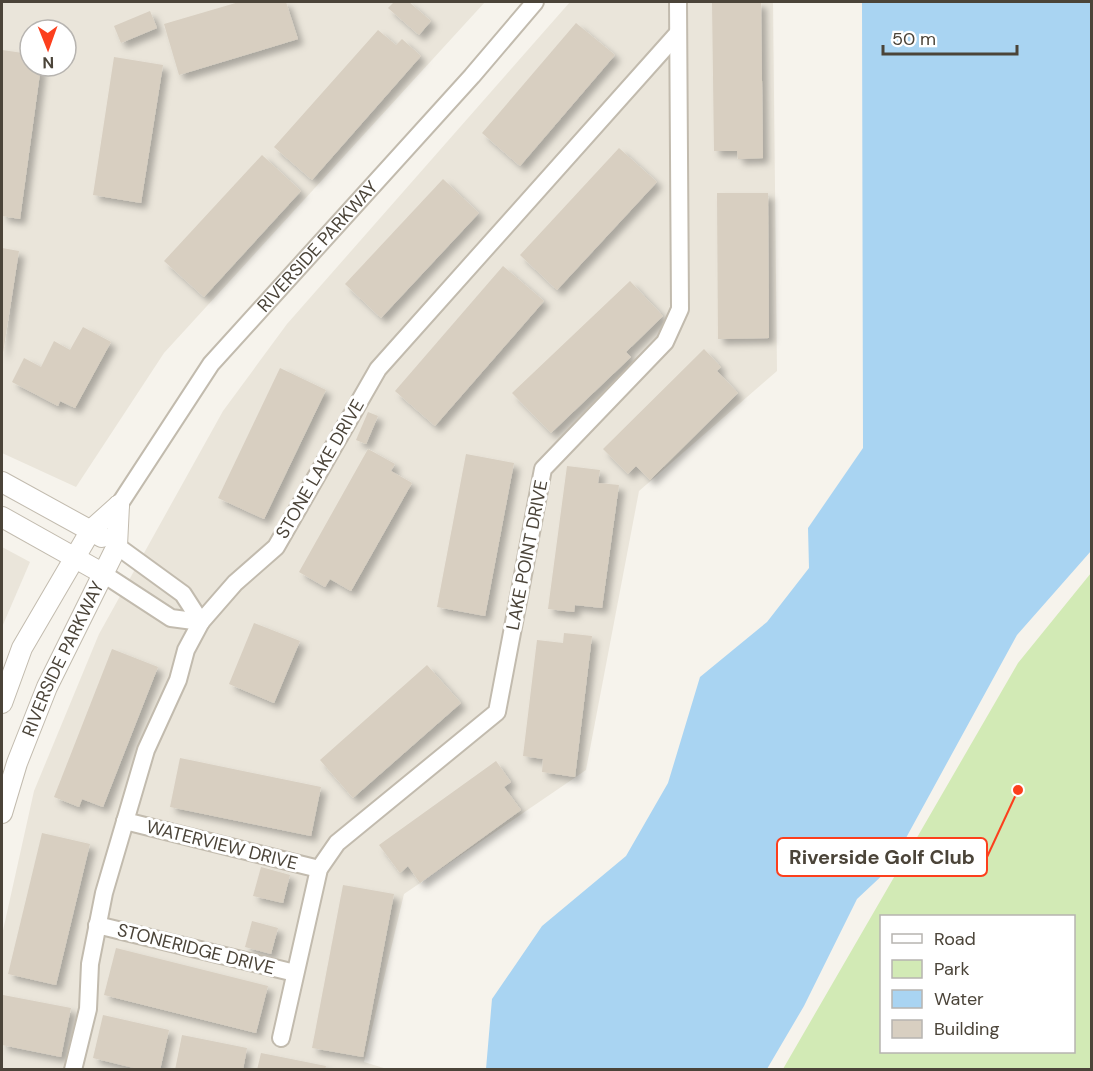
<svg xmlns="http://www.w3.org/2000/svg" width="1093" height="1071" font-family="'DM Sans',sans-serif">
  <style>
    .residential { fill: #eae5da; fill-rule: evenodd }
    .green { fill: #d2eab5; fill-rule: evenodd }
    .water { fill: #a9d4f2 }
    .building { fill: #d8cfc1; filter: url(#shadow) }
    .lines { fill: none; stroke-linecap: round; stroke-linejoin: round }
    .minor-casing { stroke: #c2bbae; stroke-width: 20 }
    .tertiary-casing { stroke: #c2bbae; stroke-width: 22 }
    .minor { stroke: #fff; stroke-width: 16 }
    .tertiary { stroke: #fff; stroke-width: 20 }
    .labels { text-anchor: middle; stroke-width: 6; stroke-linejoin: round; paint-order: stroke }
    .street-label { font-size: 18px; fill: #4b4439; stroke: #fff }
    .leader { fill: none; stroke: #fc3f1d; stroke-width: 2 }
    .callout-dot { fill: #fc3f1d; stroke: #fff; stroke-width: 2 }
    .callout { fill: #fff; stroke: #fc3f1d; stroke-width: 2 }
    .callout-label { font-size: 20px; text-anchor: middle; font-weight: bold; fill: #4b4439 }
  </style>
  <defs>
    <filter id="shadow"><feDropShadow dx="5.5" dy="5.5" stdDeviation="3" flood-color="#0004"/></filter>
  </defs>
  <rect width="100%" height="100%" fill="#f6f3ec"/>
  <g class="residential">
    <path d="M 2,2 L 485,2 L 164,353 L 76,487 L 2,453 ZM 30,30 L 66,30 L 66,66 L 30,66 Z"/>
    <path d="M 570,2 L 773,2 L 777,371 L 639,491 L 586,770 L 404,894 L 364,1062 L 387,1069 L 2,1070 L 2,935 L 34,791 L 99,634 L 223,411 L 287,324 Z"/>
    <path d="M 2,547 L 30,562 L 2,627 Z"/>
  </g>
  <path class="green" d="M 1091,573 L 1091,1069 L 783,1069 L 1018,663 ZM 882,916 L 1074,916 L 1074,1052 L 882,1052 Z"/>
  <path class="water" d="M 862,2 L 1091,2 L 1091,551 L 1017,635 L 889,869 L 857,899 L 804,1006 L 767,1069 L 486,1069 L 492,999 L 542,926 L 626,856 L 668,783 L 700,677 L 767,622 L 809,568 L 808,528 L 863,448 Z"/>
  <g class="building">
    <path d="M 239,2 L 286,2 L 298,39 L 179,75 L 164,24 Z"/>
    <path d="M 394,2 L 409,2 L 431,21 L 419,35 L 388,8 Z"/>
    <path d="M 712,2 L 761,2 L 763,158 L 738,159 L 737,151 L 714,151 Z"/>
    <path d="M 150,11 L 157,28 L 121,43 L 114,26 Z"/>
    <path d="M 576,23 L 615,55 L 520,166 L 482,133 Z"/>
    <path d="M 378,30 L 396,45 L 402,39 L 421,56 L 312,180 L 274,147 Z"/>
    <path d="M 2,50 L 30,54 L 30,66 L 41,66 L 20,219 L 2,216 Z"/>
    <path d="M 114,57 L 163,65 L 141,203 L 93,195 Z"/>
    <path d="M 619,148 L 657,182 L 557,290 L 520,255 Z"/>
    <path d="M 262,155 L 301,191 L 204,297 L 164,261 Z"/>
    <path d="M 443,179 L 479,213 L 381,318 L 345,284 Z"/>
    <path d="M 717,193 L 768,193 L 769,338 L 718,339 Z"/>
    <path d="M 2,248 L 19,251 L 3,353 L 2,353 Z"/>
    <path d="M 503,266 L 544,301 L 435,426 L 395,391 Z"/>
    <path d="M 630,281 L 663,316 L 626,352 L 631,357 L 551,433 L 512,393 Z"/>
    <path d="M 83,327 L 111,342 L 75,408 L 60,401 L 58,406 L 12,382 L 24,358 L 41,367 L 54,341 L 70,350 Z"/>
    <path d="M 704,349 L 721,367 L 717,371 L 738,393 L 650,480 L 636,466 L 628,474 L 603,449 Z"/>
    <path d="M 280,368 L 326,390 L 264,519 L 218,498 Z"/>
    <path d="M 368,412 L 378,416 L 366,444 L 356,440 Z"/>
    <path d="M 368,449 L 395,464 L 391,471 L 412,483 L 351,591 L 330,579 L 325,587 L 299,572 Z"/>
    <path d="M 466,454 L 514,463 L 485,616 L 437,607 Z"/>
    <path d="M 567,466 L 600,470 L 598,483 L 619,485 L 602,608 L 575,605 L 574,612 L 548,609 Z"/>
    <path d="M 254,623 L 300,641 L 274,703 L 229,684 Z"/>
    <path d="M 564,633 L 592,636 L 575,777 L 542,772 L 543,759 L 523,756 L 537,640 L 563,643 Z"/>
    <path d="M 112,649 L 158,667 L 103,807 L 82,799 L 79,807 L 54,797 Z"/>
    <path d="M 427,665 L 461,703 L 353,798 L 320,760 Z"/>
    <path d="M 180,758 L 321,787 L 311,836 L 170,807 Z"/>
    <path d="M 496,761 L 511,782 L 504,787 L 521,810 L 420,883 L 408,866 L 400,873 L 379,845 Z"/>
    <path d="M 42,833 L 90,844 L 56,985 L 8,974 Z"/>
    <path d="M 261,867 L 290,875 L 283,903 L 253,896 Z"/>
    <path d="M 343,885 L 394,894 L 363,1057 L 312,1048 Z"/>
    <path d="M 252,921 L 278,928 L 271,954 L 245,947 Z"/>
    <path d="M 116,948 L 268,986 L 256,1033 L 104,995 Z"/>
    <path d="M 3,995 L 71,1008 L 61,1057 L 2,1045 Z"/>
    <path d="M 103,1015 L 169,1030 L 160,1070 L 142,1070 L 93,1058 Z"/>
    <path d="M 182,1035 L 247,1048 L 243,1070 L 175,1070 Z"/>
    <path d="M 261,1053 L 326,1066 L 325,1070 L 257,1070 Z"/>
  </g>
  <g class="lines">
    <g class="minor-casing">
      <g id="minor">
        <path id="s1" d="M 119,505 L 211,364 L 472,76 L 535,2"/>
        <path d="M 117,546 L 183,594 L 201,622"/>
        <path d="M 102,573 L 171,618 L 201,622"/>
        <path d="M 125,821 L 319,869"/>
        <path d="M 97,925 L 295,973"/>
        <path d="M 281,1038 L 319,869 L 337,843 L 497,712 L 543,469 L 665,342 L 680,309 L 678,2"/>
        <path d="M 73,1070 L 88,1009 L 90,964 L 104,893 L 146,750 L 178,680 L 186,650 L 201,622 L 235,583 L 276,547 L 378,369 L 678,33"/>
      </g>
    </g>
    <g class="tertiary-casing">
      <g id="tertiary">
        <path d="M 2,482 L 102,537"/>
        <path d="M 2,517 L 102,573"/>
        <path d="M 2,703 L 22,648 L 91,530 L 119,505"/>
        <path id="s2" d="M 2,813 L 17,763 L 47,687 L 117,546 L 119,505"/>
      </g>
    </g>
    <use href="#minor" class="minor"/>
    <use href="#tertiary" class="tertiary"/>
  </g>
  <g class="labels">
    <g class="street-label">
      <text dy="6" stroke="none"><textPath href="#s1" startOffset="327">RIVERSIDE PARKWAY</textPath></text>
      <text transform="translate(320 469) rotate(-60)" y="6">STONE LAKE DRIVE</text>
      <text transform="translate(527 555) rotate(-79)" y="6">LAKE POINT DRIVE</text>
      <text dy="6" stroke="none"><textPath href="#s2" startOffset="166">RIVERSIDE PARKWAY</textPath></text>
      <text transform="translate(222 845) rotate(14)" y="6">WATERVIEW DRIVE</text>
      <text transform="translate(196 949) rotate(14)" y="6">STONERIDGE DRIVE</text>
    </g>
  </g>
  <path class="leader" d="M1018 790L987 857"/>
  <circle class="callout-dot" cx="1018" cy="790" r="6"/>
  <rect class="callout" x="777" y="838" width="210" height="38" rx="6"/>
  <g class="callout-label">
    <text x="882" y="864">Riverside Golf Club</text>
  </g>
  <rect width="1093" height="1071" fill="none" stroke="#4b4439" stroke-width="6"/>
  <rect x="880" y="915" width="195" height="138" fill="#ffffff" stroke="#b7b4b0" stroke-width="1.5"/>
  <rect x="892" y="934" width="30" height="9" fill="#ffffff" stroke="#b7b4b0" stroke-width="1.5"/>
  <text x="934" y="945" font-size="18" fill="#4b4439">Road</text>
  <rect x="892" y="960" width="30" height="18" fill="#d2eab5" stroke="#b7b4b0" stroke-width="1.5"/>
  <text x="934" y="975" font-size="18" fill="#4b4439">Park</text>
  <rect x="892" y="990" width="30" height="18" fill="#a9d4f2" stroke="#b7b4b0" stroke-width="1.5"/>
  <text x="934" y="1005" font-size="18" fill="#4b4439">Water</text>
  <rect x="892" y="1020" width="30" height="18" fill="#d8cfc1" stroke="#b7b4b0" stroke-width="1.5"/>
  <text x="934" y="1035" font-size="18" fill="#4b4439">Building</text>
  <g transform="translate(48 48) rotate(179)"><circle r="28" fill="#ffffff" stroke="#b7b4b0" stroke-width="1.5"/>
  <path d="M0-4.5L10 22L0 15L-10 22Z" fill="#fc3f1d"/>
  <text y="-9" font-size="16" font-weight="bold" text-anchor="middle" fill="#4b4439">N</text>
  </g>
  <path d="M883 45v9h134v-9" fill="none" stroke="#4b4439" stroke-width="3"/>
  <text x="892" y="45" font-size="18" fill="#4b4439" stroke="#ffffff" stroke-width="4.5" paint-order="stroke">50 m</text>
</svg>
